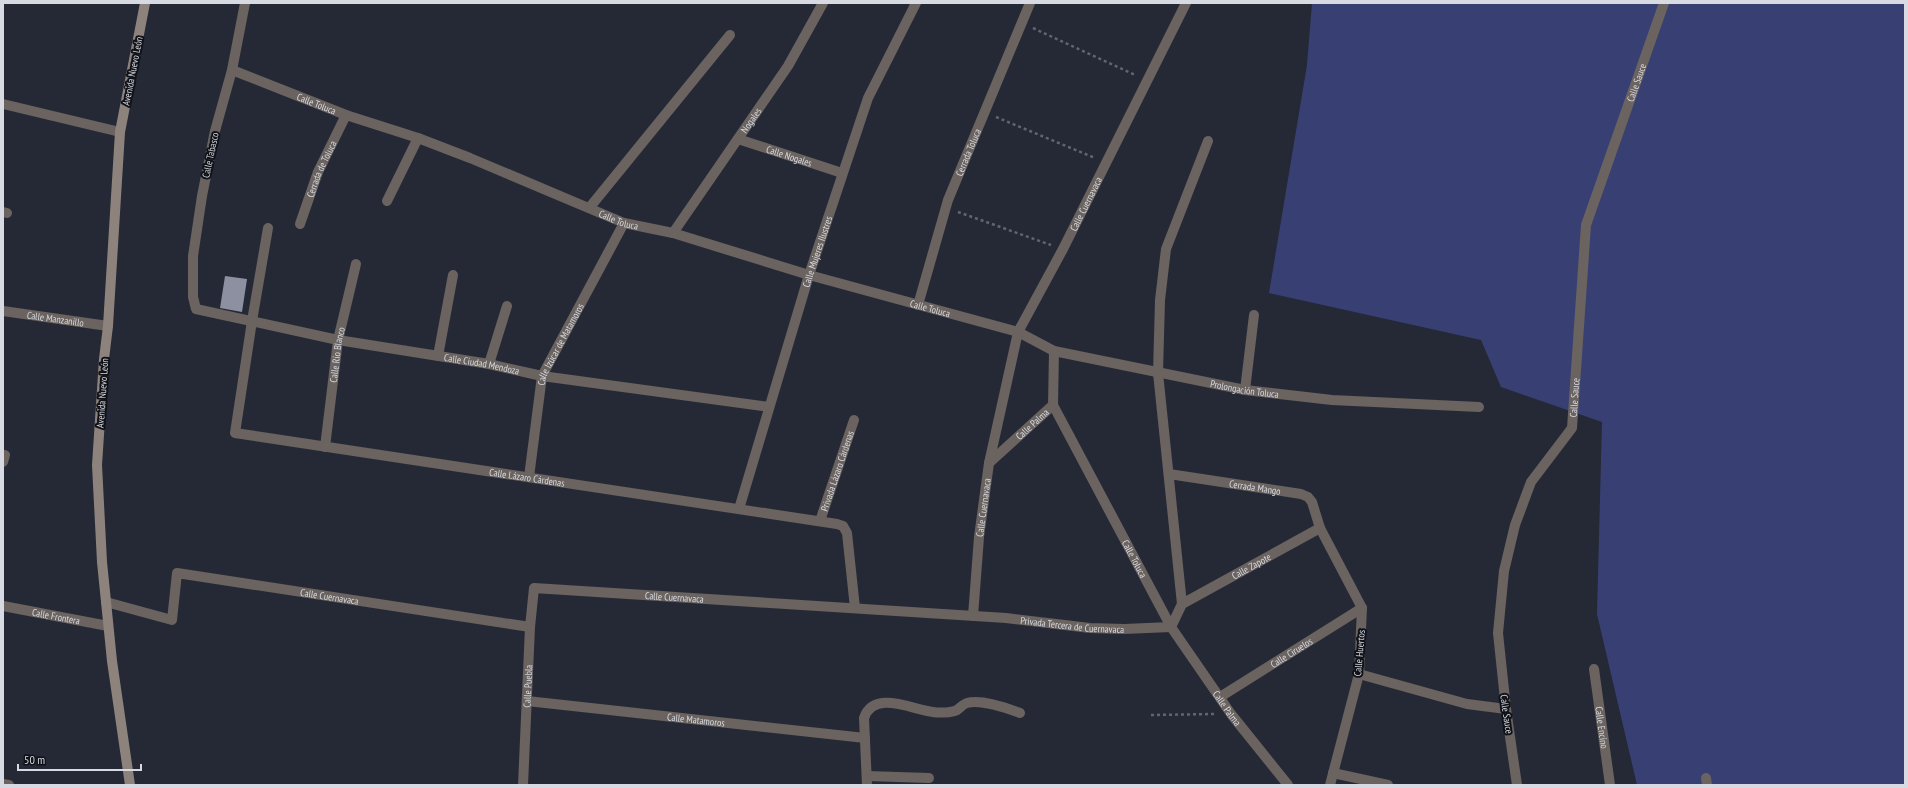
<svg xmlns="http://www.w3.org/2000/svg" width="1908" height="788" font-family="'PT Sans Narrow',sans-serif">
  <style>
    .green { fill: #384073 }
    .building { fill: #8c90a1 }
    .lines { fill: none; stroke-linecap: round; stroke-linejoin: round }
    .path { stroke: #626570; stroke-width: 2.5; stroke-dasharray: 3 3; stroke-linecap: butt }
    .street { stroke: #6a635f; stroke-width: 10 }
    .secondary { stroke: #8e837c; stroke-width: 10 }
    .labels { text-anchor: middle; stroke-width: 4; stroke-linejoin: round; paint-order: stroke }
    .street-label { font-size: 10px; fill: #d7dae2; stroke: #101218 }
  </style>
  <rect width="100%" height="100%" fill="#252936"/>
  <path class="green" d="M 1312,3 L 1905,3 L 1905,785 L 1637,785 L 1597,614 L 1602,422 L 1501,387 L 1481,340 L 1269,293 L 1307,65 Z"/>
  <path class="building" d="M 225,276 L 247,279 L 242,312 L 220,308 Z"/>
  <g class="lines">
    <g class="path">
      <path d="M 1033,28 L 1135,75"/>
      <path d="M 996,117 L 1095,158"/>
      <path d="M 958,212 L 1051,245"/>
      <path d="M 1151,715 L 1215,714"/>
    </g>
    <g class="street">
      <path id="s1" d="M 245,3 L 232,70 L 215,131 L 202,196 L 193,256 L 193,297 L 196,309 L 338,340 L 489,364 L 542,376 L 769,407"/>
      <path id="s2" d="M 232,70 L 346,115 L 418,138 L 470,158 L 624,223 L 673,233 L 809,275 L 1018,332 L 1054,351 L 1245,390 L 1332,400 L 1479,407"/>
      <path d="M 3,104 L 120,132"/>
      <path id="s3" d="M 738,139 L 842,173"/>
      <path d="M 387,201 L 418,138"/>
      <path d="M 590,207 L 730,35"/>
      <path d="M 3,212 L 7,213"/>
      <path id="s4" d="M 300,224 L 318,172 L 346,115"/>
      <path id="s5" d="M 268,228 L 252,321 L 235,433 L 837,524 L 843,526 L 847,533 L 855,608"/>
      <path id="s6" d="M 673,233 L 788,66 L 823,3"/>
      <path id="s7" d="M 918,305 L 948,200 L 1030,3"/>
      <path id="s8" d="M 3,311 L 108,326"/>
      <path d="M 438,356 L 453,275"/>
      <path d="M 489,364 L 507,306"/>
      <path d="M 1245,390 L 1254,315"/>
      <path id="s9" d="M 1053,405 L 1171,627 L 1231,714 L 1288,785"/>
      <path id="s10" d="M 325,447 L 338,340 L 356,264"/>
      <path d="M 3,462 L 5,455"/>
      <path id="s11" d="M 989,463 L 1053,405 L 1054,351"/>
      <path id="s12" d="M 1169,474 L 1301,494 L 1308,497 L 1312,502 L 1320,528 L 1362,608 L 1359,674 L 1330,785"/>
      <path id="s13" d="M 529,477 L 542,376 L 624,223"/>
      <path id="s14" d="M 739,509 L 809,275 L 868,98 L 916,3"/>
      <path id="s15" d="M 820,521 L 854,420"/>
      <path id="s16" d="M 106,602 L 172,620 L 177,573 L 530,627"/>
      <path id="s17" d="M 1182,604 L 1320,528"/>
      <path id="s18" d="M 3,606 L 108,626"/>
      <path id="s19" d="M 973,616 L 979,537 L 989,463 L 1018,332 L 1063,249 L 1186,3"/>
      <path d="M 1171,627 L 1182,604 L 1158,373 L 1160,300 L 1166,249 L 1208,141"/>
      <path id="s20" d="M 1594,669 L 1610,785"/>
      <path d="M 1359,674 L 1467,704 L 1506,709"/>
      <path id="s21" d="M 1220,697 L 1362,608"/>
      <path id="s22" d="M 527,701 L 865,738"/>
      <path d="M 1333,773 L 1388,785"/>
      <path d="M 867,776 L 929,778"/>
      <path d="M 1706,778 L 1707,785"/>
      <path d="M 3,784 L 9,785"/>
      <path id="s23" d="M 523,785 L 530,627 L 534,588 L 1006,618 L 1090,628 L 1124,629 L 1171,627"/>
      <path d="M 867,785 L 864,718 C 874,689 913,710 933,712 C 938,713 951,713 957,710 C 960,708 963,704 967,703 C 980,699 1007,708 1020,713"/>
      <path id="s24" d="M 1517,785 L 1506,709 L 1498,633 L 1504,571 L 1515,525 L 1531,482 L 1572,428 L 1586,225 L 1664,3"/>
    </g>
    <path class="secondary" d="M 130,785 L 112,661 L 102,562 L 97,465 L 104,359 L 108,326 L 120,132 L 145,3"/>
  </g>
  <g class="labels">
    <g class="street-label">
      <text transform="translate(132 71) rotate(-79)" y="4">Avenida Nuevo León</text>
      <text dy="4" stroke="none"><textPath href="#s24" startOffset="731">Calle Sauce</textPath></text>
      <text dy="4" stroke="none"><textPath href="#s2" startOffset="91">Calle Toluca</textPath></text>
      <text dy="4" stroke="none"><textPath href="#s6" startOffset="137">Nogales</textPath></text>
      <text dy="4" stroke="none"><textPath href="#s7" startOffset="161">Cerrada Toluca</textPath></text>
      <text transform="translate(210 155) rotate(-78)" y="4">Calle Tabasco</text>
      <text dy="4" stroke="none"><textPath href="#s3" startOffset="54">Calle Nogales</textPath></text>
      <text dy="4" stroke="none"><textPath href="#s4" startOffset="59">Cerrada de Toluca</textPath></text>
      <text dy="4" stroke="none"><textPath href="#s19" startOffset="433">Calle Cuernavaca</textPath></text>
      <text dy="4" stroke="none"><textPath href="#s2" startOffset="415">Calle Toluca</textPath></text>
      <text dy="4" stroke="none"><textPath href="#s14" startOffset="269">Calle Mujeres Ilustres</textPath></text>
      <text dy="4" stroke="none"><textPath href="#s2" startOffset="739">Calle Toluca</textPath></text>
      <text dy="4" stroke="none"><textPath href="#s8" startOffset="53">Calle Manzanillo</textPath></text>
      <text dy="4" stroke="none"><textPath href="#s13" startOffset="138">Calle Izúcar de Matamoros</textPath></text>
      <text dy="4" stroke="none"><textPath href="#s10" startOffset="93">Calle Río Blanco</textPath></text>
      <text dy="4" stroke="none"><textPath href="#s1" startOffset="603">Calle Ciudad Mendoza</textPath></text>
      <text dy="4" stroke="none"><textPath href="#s2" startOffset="1065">Prolongación Toluca</textPath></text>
      <text transform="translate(102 393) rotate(-86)" y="4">Avenida Nuevo León</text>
      <text dy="4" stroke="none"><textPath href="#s24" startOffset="407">Calle Sauce</textPath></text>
      <text dy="4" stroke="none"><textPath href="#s11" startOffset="58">Calle Palma</textPath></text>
      <text dy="4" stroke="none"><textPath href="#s15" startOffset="53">Privada Lázaro Cárdenas</textPath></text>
      <text dy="4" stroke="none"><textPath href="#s5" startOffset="503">Calle Lázaro Cárdenas</textPath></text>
      <text dy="4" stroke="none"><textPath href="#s12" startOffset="87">Cerrada Mango</textPath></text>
      <text dy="4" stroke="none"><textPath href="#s19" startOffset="109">Calle Cuernavaca</textPath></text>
      <text dy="4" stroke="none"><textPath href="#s9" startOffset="174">Calle Toluca</textPath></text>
      <text dy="4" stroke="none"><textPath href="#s17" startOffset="79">Calle Zapote</textPath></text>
      <text dy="4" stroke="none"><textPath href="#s23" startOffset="338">Calle Cuernavaca</textPath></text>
      <text dy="4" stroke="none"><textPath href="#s16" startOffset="270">Calle Cuernavaca</textPath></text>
      <text dy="4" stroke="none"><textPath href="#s18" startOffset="54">Calle Frontera</textPath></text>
      <text dy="4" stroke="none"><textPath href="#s23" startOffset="737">Privada Tercera de Cuernavaca</textPath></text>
      <text dy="4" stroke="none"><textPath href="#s21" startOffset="84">Calle Ciruelos</textPath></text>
      <text transform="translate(1359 653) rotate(-85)" y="4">Calle Huertos</text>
      <text dy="4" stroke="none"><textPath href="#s23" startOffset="99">Calle Puebla</textPath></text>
      <text dy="4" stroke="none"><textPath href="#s9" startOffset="350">Calle Palma</textPath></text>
      <text transform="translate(1507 714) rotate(82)" y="4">Calle Sauce</text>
      <text dy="4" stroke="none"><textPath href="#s22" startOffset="170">Calle Matamoros</textPath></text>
      <text dy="4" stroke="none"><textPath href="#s20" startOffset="59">Calle Encino</textPath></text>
    </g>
  </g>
  <rect width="1908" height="788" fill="none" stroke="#d7dae2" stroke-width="8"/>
  <path d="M18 764v6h123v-6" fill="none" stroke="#d7dae2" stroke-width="2"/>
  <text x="24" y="764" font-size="12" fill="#d7dae2" stroke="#101218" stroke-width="3" paint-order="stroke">50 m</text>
</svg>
